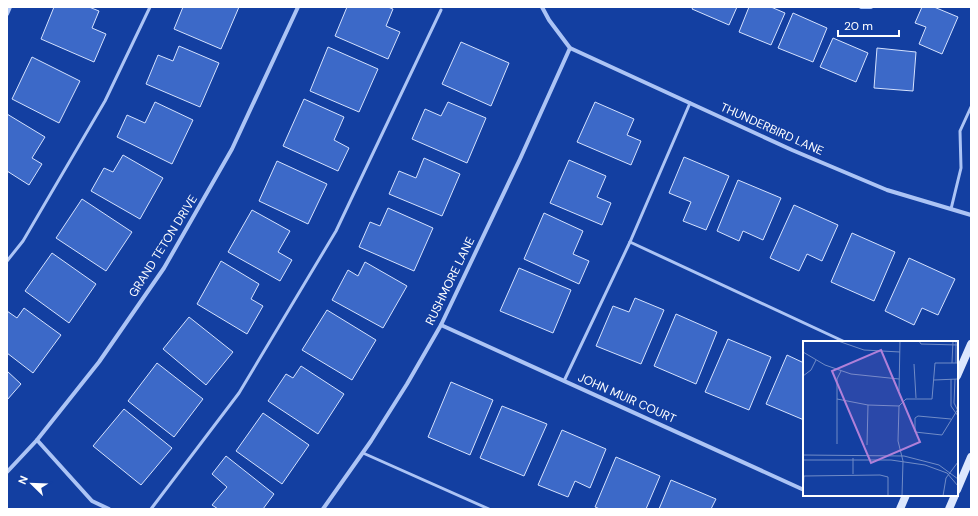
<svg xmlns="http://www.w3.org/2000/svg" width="978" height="516" font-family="'DM Sans',sans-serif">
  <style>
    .building { fill: #3c69c8; stroke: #d5e2fe }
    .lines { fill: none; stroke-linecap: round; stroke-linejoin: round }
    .lane { stroke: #acc4f5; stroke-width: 3 }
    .street { stroke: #acc4f5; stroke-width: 4 }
    .secondary { stroke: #dce7fd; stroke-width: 8 }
    .labels { text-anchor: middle; stroke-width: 3; stroke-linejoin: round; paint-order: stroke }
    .street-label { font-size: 12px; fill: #fff; stroke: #133fa1 }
    .inset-road { fill: none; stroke: #718cc7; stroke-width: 1 }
    .view { fill: #b080d9; fill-opacity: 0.15; stroke: #b080d9; stroke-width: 2 }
    .inset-edge { fill: none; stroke: #fff; stroke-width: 2 }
  </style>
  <rect width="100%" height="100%" fill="#133fa1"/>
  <g class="building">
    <path d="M 54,7 L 89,7 L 99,11 L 92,28 L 106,34 L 94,62 L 41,39 Z"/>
    <path d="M 183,7 L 239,7 L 221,49 L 174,29 Z"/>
    <path d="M 347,7 L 388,7 L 393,9 L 386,26 L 400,32 L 388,59 L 335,36 Z"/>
    <path d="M 693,7 L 737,7 L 729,25 L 692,9 Z"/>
    <path d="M 749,7 L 771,7 L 785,13 L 771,45 L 739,32 Z"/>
    <path d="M 922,7 L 934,7 L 958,17 L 942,54 L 919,44 L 926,27 L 915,23 Z"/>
    <path d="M 793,13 L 827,28 L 813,62 L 778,48 Z"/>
    <path d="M 833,38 L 868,53 L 856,82 L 820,67 Z"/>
    <path d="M 461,42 L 509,63 L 491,106 L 442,84 Z"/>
    <path d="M 179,46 L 219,63 L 200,107 L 146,84 L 158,55 L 173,61 Z"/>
    <path d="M 328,47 L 378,69 L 359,112 L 310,91 Z"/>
    <path d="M 877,48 L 916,52 L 913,91 L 874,88 Z"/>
    <path d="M 32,57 L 80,81 L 59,123 L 12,99 Z"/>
    <path d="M 304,99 L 344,117 L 334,140 L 349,148 L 338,171 L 283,146 Z"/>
    <path d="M 155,102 L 193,120 L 172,164 L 117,137 L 127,115 L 145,123 Z"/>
    <path d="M 448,102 L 486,118 L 467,163 L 412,139 L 425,109 L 441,116 Z"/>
    <path d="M 595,102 L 634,119 L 627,135 L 641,141 L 631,165 L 577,142 Z"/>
    <path d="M 7,114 L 45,137 L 32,158 L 42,164 L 29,185 L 7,171 Z"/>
    <path d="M 123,155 L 163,178 L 140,219 L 91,191 L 104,168 L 113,172 Z"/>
    <path d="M 684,157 L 729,176 L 706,230 L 683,221 L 691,202 L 669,193 Z"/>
    <path d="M 424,158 L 460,174 L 442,216 L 389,194 L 399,171 L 416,178 Z"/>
    <path d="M 569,160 L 606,176 L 597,197 L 611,203 L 602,225 L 550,203 Z"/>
    <path d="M 277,161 L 327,184 L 308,224 L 259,201 Z"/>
    <path d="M 738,180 L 781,198 L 763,240 L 743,231 L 739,241 L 717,231 Z"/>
    <path d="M 82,199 L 132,232 L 106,271 L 56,238 Z"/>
    <path d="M 794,205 L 838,225 L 822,261 L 807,254 L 799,271 L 770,258 Z"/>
    <path d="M 388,208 L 433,228 L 414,271 L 359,247 L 370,222 L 380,226 Z"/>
    <path d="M 252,210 L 290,231 L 278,252 L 292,260 L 280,281 L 228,252 Z"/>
    <path d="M 544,213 L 583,231 L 573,254 L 589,261 L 579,284 L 524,259 Z"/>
    <path d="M 852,233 L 895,252 L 874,301 L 831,282 Z"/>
    <path d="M 52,253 L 96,284 L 69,323 L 25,291 Z"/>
    <path d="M 909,258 L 955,279 L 938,315 L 922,308 L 914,325 L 885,311 Z"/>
    <path d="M 221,261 L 259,284 L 251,299 L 263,306 L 247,334 L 197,304 Z"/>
    <path d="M 365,262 L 407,286 L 383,328 L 332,300 L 348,270 L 358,276 Z"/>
    <path d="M 519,268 L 571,290 L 553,333 L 500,311 Z"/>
    <path d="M 635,298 L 664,310 L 641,364 L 596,346 L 613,306 L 629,312 Z"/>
    <path d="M 24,308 L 61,335 L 33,373 L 7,353 L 7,311 L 17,318 Z"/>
    <path d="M 327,310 L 376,340 L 352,380 L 302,350 Z"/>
    <path d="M 676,314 L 717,332 L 696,384 L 654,366 Z"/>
    <path d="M 189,317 L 233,352 L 206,385 L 163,349 Z"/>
    <path d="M 728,339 L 771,357 L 749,410 L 705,392 Z"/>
    <path d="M 787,355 L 804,363 L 804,420 L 766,404 Z"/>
    <path d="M 157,363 L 203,399 L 174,437 L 128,401 Z"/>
    <path d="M 301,366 L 344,394 L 318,434 L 268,401 L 286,374 L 293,378 Z"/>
    <path d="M 7,371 L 21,384 L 7,400 Z"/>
    <path d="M 451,382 L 493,400 L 470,455 L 428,437 Z"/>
    <path d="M 502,406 L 547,424 L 524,476 L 480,458 Z"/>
    <path d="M 124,409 L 172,448 L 141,485 L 93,446 Z"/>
    <path d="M 263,413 L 309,445 L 282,484 L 236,451 Z"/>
    <path d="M 562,430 L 606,449 L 590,488 L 575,481 L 568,497 L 538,485 Z"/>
    <path d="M 226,456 L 274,494 L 263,509 L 218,509 L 212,505 L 227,487 L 212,474 Z"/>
    <path d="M 616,457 L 660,476 L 646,509 L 600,509 L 595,507 Z"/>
    <path d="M 671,480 L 716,499 L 711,509 L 659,509 Z"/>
  </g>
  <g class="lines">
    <g class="lane">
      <path d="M 951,209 L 961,168 L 960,131 L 971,107"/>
      <path d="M 630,242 L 845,342"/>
      <path d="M 7,261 L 23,241 L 105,101 L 150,7"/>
      <path d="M 564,381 L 630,242 L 690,103"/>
      <path d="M 363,453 L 489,509"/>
      <path d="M 151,509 L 239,393 L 336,231 L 441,10"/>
    </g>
    <g class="street">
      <path d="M 542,7 L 549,20 L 570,48 L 792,150 L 887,190 L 971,215"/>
      <path d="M 861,7 L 871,7"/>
      <path d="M 7,14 L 10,7"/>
      <path d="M 441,325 L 804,490"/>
      <path d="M 37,440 L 92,501 L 109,509"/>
      <path d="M 7,472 L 37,440 L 99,362 L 164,268 L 232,149 L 298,7"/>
      <path d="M 323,509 L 371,441 L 407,384 L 441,325 L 520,159 L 570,48"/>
    </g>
    <g class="secondary">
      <path d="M 957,376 L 971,344"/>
      <path d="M 957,490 L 971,457"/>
      <path d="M 900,509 L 906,495"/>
      <path d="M 949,509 L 955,495"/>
    </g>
  </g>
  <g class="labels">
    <g class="street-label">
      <text transform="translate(772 129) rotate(24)" y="4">THUNDERBIRD LANE</text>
      <text transform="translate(163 246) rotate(-58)" y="4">GRAND TETON DRIVE</text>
      <text transform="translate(450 281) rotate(-64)" y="4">RUSHMORE LANE</text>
      <text transform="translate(627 398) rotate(24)" y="4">JOHN MUIR COURT</text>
    </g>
  </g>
  <g transform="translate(803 341)">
    <rect width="155" height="155" fill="#133fa1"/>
    <path class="inset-road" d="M 35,0 L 61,9 L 97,11M 116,0 L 118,3 L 155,4M 0,11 L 22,24 L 48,33 L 96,38M 149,22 L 150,0M 153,22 L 153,0M 111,23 L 113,57M 0,35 L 8,29 L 13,19M 148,38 L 148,65 L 155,75M 152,38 L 151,62 L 155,70M 131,39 L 155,38M 96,50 L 97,0M 34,58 L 65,64 L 96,65M 96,65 L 103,58 L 129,58 L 132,22 L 155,22M 96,65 L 95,100 L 100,120 L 99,155M 148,78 L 115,75 L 112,77 L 112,91 L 139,94 L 155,68M 34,103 L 34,38 L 38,30M 64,104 L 65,64M 0,114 L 101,115 L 136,124 L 155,138M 0,119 L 88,119 L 122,124 L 144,132 L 155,145M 50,133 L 50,117M 0,150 L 1,135 L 77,134 L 85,136 L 85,155M 140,155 L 143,137 L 155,121"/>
    <path class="view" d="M 78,9 L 117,101 L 68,122 L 29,30 Z"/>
    <rect width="155" height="155" class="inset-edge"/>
  </g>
  <rect width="978" height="516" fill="none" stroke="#ffffff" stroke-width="16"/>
  <g transform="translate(32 484) rotate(293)" stroke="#133fa1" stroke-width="3" paint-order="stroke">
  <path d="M0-3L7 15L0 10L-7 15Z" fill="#ffffff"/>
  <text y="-6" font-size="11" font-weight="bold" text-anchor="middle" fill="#ffffff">N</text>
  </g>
  <path d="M838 30v6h61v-6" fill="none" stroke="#ffffff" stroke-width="2"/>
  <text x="844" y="30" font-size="12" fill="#ffffff" stroke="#133fa1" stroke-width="3" paint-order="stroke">20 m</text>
</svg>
